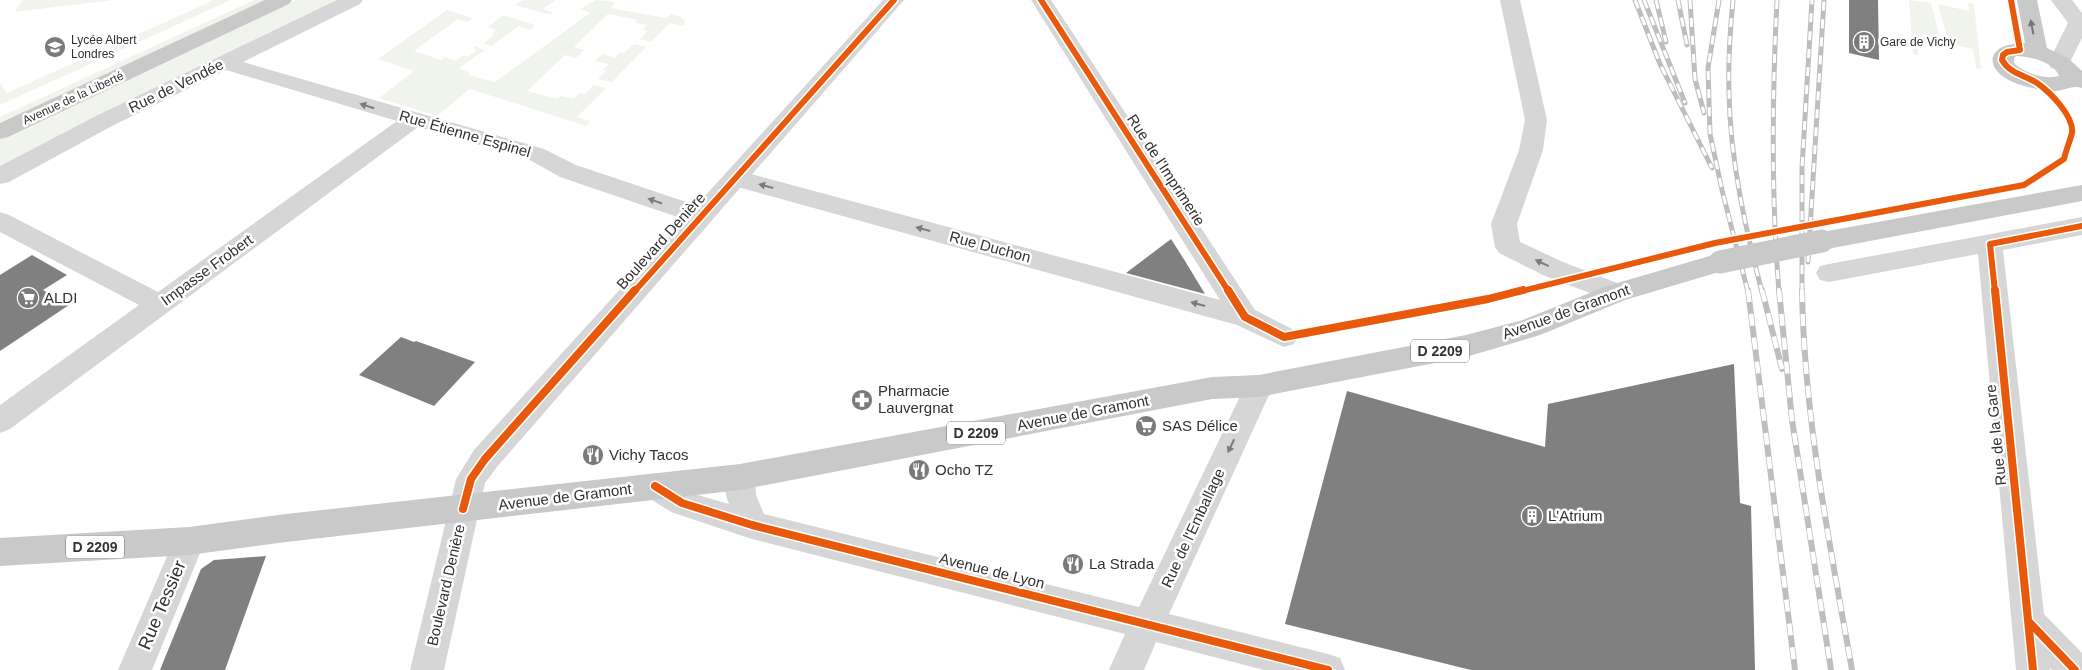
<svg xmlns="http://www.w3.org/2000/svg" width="2082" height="670" font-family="Helvetica,sans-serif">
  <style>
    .green { fill: #f0f4ed }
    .building { fill: #808080 }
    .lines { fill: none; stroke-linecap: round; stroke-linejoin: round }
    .minor { fill: #d6d6d6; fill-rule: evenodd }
    .tertiary { fill: #d6d6d6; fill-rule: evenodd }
    .primary { fill: #c9c9c9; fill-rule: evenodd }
    .rail-far1-casing { stroke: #bebebe; stroke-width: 5 }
    .rail-casing { stroke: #bebebe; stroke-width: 6 }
    .rail-far1 { stroke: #fff; stroke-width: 3; stroke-dasharray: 9; stroke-linecap: butt }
    .rail { stroke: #fff; stroke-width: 4.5; stroke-dasharray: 12; stroke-linecap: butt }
    .primary-bridge { stroke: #c9c9c9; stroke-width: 23 }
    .cycleway-far1-casing { stroke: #fff; stroke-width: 9 }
    .cycleway-casing { stroke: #fff; stroke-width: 11 }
    .cycleway-far1 { stroke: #e8590c; stroke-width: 6 }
    .cycleway { stroke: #e8590c; stroke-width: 8 }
    .oneway { fill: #767676 }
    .oneway2 { fill: #7c7c7c }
    .labels { text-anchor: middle; stroke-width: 5; stroke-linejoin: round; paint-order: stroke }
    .far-poi-label { font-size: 12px; fill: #323232; stroke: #fff; text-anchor: start }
    .far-street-label { font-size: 12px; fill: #323232; stroke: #fff }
    .shield { fill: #fff; stroke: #707070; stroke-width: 1 }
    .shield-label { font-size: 14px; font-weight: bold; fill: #323232 }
    .street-label { font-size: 15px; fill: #323232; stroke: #fff }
    .poi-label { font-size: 15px; fill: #323232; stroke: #fff; text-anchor: start }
    .near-street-label { font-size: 18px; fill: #323232; stroke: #fff }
  </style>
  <rect width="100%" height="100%" fill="#fff"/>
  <g class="green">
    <path d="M 22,0 L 113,0 L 15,12 Z"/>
    <path d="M 214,0 L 231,0 L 0,105 L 0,83 L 7,93 Z"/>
    <path d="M 254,0 L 270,0 L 0,126 L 0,117 Z"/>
    <path d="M 296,0 L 342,0 L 0,168 L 0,139 Z"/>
    <path d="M 523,0 L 556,0 L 543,9 L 554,13 L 546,14 L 515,5 Z"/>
    <path d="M 596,0 L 615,2 L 611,8 L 666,18 L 671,14 L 681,17 L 685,21 L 683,26 L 670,23 L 651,42 L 640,39 L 648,31 L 643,30 L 647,25 L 635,23 L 637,20 L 608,14 L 574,47 L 584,50 L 576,58 L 565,55 L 527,91 L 558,99 L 561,96 L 574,99 L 579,93 L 585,94 L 593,86 L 589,84 L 606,88 L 577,117 L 590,121 L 586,126 L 470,89 L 437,116 L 379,98 L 414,71 L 378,59 L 447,10 L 473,18 L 468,22 L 458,19 L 414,51 L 441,60 L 445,57 L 456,61 L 463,55 L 468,57 L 477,50 L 473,48 L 474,46 L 485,50 L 459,68 L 470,73 L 468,75 L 495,82 L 590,13 L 580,9 Z"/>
    <path d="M 1909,0 L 1931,3 L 1941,42 L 1917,37 L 1918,55 L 1913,54 Z"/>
    <path d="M 1968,3 L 1974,4 L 1981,69 L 1976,68 L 1973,49 L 1949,44 L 1938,4 L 1969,11 Z"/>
    <path d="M 503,15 L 535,25 L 530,30 L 519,26 L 491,46 L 483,44 L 494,35 L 491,34 L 496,30 L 488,27 Z"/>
    <path d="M 634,44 L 646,47 L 612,82 L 598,79 L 606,71 L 603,70 L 609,64 L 595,61 L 602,54 L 615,58 L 620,52 L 624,53 Z"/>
  </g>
  <g class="building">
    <path d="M 1849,0 L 1878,0 L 1879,60 L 1849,53 Z"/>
    <path d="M 1171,239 L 1185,261 L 1205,294 L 1126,273 Z"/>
    <path d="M 32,255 L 67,275 L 43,290 L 69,305 L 0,351 L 0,275 Z"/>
    <path d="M 401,337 L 414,342 L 416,341 L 475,362 L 434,406 L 359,375 Z"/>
    <path d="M 1734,364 L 1740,503 L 1751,506 L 1755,670 L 1471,670 L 1285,624 L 1347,391 L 1545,447 L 1548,404 Z"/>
    <path d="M 266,556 L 225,670 L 160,670 L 201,569 L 214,560 Z"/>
  </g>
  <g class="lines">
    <g class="minor">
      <path d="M 337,0 L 363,0 L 360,4 L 243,62 L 544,149 L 576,165 L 710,210 L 713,216 L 710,222 L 701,225 L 692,222 L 560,177 L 528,159 L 418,127 L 10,429 L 0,433 L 0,405 L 139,305 L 0,232 L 0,212 L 9,215 L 158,292 L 397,121 L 226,70 L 112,126 L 9,182 L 0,184 L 0,166 L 96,116 Z"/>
      <path d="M 1031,0 L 1051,0 L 1255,310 L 1294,330 L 1298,337 L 1294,344 L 1284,347 L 1237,325 L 727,184 L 724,178 L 727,172 L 736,170 L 1220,300 Z"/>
      <path d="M 2051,0 L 2072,0 L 2082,13 L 2082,38 L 2067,68 L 2059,70 L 2051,68 L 2048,63 L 2068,23 Z"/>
      <path d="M 2082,217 L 2082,235 L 2003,250 L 2044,614 L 2082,653 L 2082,670 L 2052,670 L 2050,668 L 2050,670 L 2016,670 L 1978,254 L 1829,282 L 1820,280 L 1816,273 L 1820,266 L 1829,264 Z"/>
      <path d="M 1259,375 L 1269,378 L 1273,386 L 1169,614 L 1328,654 L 1340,658 L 1345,670 L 1264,670 L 1156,642 L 1144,670 L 1109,670 L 1125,634 L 752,539 L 671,512 L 644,495 L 640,486 L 644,477 L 655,473 L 666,477 L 691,493 L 729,504 C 724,492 723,480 729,468 L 740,464 L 751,468 L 755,477 L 756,495 L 764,514 L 1139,607 L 1245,386 L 1249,378 Z"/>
      <path d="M 189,527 L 200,531 L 205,541 L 152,670 L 118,670 L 178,531 Z"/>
    </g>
    <g class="tertiary">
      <path d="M 883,0 L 904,0 L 496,468 L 485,483 L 444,670 L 410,670 L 456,479 L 474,450 Z"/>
      <path d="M 1500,0 L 1520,0 L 1547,120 L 1543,150 L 1517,224 L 1520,242 L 1563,262 L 1625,286 L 1629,293 L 1625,300 L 1616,303 L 1545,276 L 1499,253 L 1495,247 L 1491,224 L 1519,150 L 1525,120 Z"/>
    </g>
    <g class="primary">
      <path d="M 265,0 L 292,0 L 289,4 L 8,137 L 0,139 L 0,123 Z"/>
      <path d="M 2017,0 L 2037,0 L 2047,48 L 2068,58 L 2082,71 L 2082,88 C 2073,85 2066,90 2056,91 C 2044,91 2030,88 2018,84 C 1983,72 1983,43 2025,43 ZM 2016,56 C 2029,56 2054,62 2059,76 C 2045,80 2024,73 2014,63 L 2014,58 Z"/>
      <path d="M 2082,185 L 2082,201 L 1822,250 L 1813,247 L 1809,241 L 1813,235 L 1822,232 Z"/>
      <path d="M 1720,253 L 1729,255 L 1733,262 L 1729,269 L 1625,300 L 1540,335 L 1466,357 L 1259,397 L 1212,399 L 740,490 L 286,542 L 189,555 L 0,566 L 0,538 L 189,527 L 286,514 L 740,464 L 1212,377 L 1259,375 L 1466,335 L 1523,320 L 1607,286 Z"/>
    </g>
    <g class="rail-far1-casing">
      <g id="rail-far1">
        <path d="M 1635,0 L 1660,64 L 1712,168"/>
        <path d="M 1644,0 L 1685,103"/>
        <path d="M 1656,0 L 1666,42"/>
        <path d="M 1678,0 L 1687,45"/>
        <path d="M 1690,0 L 1695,79 L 1704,113"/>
        <path d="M 1719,0 L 1708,68 L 1710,134 L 1722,190 L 1748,292"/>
        <path d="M 1733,0 C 1730,31 1728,61 1729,92 C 1730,159 1745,227 1762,292"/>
        <path d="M 1777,0 C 1772,98 1771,194 1779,292"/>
        <path d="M 1808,262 L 1824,0"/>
        <path d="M 1802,292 L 1802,168 L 1812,0"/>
      </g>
    </g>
    <g class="rail-casing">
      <g id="rail">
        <path d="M 1748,290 L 1795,670"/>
        <path d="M 1762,290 L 1782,369"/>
        <path d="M 1779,290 L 1792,420 L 1831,670"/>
        <path d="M 1802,290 C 1804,418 1830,545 1852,670"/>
      </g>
    </g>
    <use href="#rail-far1" class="rail-far1"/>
    <use href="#rail" class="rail"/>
    <path class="primary-bridge" d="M 1720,262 L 1822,241"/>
    <g class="cycleway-far1-casing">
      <g id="cycleway-far1">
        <path d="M 1041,0 L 1229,292"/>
        <path d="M 634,292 L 894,0"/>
        <path d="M 1518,292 L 1715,243 L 2024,185 L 2064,159 C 2066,150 2070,141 2072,133 C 2074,116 2050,92 2037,83 C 2025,75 2010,74 2002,60 L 2003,55 L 2007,52 L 2020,50 L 2011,0"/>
        <path d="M 1995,292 L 1990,244 L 2082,226"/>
      </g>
    </g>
    <g class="cycleway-casing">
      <g id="cycleway">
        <path d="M 1228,290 L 1245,317 L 1284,337 L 1488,299 L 1523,290"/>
        <path d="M 1995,290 L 2033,670"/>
        <path d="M 655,486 L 682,503 L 752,525 L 1328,670"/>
        <path d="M 463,509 L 471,479 L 485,459 L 635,290"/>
        <path d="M 2030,623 L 2075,670"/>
      </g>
    </g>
    <use href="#cycleway-far1" class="cycleway-far1"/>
    <use href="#cycleway" class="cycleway"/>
  </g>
  <defs><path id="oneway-solid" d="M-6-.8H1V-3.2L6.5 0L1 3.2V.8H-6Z" transform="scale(1.25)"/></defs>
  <use class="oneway" href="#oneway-solid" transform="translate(2032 27) rotate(-101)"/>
  <g class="oneway2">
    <use href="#oneway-solid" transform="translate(367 106) rotate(-163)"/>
    <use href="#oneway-solid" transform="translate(766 186) rotate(-165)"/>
    <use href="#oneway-solid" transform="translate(655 201) rotate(-161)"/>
    <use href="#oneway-solid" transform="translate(923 229) rotate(-165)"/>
    <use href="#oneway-solid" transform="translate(1542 263) rotate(-155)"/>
    <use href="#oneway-solid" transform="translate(1198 304) rotate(-165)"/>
    <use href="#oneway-solid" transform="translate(1231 446) rotate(115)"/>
  </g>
  <defs>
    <g id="building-disc" transform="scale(1.125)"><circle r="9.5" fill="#7a7a7a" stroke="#fff"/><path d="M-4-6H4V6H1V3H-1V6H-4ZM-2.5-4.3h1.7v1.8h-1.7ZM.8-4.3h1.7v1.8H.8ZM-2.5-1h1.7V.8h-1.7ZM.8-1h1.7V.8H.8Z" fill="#fff"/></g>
    <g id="school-disc" transform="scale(1.125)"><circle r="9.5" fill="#7a7a7a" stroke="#fff"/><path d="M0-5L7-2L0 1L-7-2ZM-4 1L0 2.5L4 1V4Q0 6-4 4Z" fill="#fff"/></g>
    <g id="supermarket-disc" transform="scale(1.125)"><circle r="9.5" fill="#7a7a7a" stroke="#fff"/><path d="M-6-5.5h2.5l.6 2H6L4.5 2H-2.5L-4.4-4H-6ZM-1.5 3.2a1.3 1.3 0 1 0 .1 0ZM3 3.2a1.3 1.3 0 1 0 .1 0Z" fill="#fff"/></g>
    <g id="pharmacy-disc" transform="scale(1.125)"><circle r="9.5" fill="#7a7a7a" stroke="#fff"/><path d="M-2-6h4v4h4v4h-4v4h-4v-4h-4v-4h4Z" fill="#fff"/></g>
    <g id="restaurant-disc" transform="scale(1.125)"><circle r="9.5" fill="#7a7a7a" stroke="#fff"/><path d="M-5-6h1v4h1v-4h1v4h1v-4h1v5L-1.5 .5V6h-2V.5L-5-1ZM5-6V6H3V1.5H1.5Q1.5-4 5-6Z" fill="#fff"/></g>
  </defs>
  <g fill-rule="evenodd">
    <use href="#building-disc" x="1864" y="42"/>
    <use href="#school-disc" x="55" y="47"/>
    <use href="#supermarket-disc" x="28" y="298"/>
    <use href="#pharmacy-disc" x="862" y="400"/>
    <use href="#supermarket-disc" x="1146" y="426"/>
    <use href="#restaurant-disc" x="593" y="455"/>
    <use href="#restaurant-disc" x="919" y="470"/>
    <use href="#building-disc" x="1532" y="516"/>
    <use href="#restaurant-disc" x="1073" y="564"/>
  </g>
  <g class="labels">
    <g class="far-poi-label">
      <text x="71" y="44">Lycée Albert<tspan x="71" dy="14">Londres</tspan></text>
      <text x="1880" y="46">Gare de Vichy</text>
    </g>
    <g class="far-street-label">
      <text transform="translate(73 98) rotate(-25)" y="4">Avenue de la Liberté</text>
    </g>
    <g class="shield">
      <rect x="1411" y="339.5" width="58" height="23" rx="4"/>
      <rect x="947" y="421.5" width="58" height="23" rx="4"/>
      <rect x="66" y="535.5" width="58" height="23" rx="4"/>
    </g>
    <g class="shield-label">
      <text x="1440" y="356">D 2209</text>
      <text x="976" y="438">D 2209</text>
      <text x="95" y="552">D 2209</text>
    </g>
    <g class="street-label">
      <text transform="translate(176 86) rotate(-26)" y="5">Rue de Vendée</text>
      <text transform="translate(465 134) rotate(16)" y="5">Rue Étienne Espinel</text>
      <text transform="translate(1166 170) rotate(57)" y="5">Rue de l'Imprimerie</text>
      <text transform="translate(661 241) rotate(-48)" y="5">Boulevard Denière</text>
      <text transform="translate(990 247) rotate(15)" y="5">Rue Duchon</text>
      <text transform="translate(207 270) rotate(-36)" y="5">Impasse Frobert</text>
      <text transform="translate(1566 312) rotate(-20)" y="5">Avenue de Gramont</text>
      <text transform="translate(1083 413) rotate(-11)" y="5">Avenue de Gramont</text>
      <text transform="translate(1996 435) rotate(-96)" y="5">Rue de la Gare</text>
      <text transform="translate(565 497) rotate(-7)" y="5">Avenue de Gramont</text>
      <text transform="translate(1193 528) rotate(-65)" y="5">Rue de l'Emballage</text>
      <text transform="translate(992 571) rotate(14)" y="5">Avenue de Lyon</text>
      <text transform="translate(446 585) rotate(-77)" y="5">Boulevard Denière</text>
    </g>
    <g class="poi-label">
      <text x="44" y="303">ALDI</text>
      <text x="878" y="396">Pharmacie<tspan x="878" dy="17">Lauvergnat</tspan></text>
      <text x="1162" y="431">SAS Délice</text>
      <text x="609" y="460">Vichy Tacos</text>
      <text x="935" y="475">Ocho TZ</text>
      <text x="1548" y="521">L'Atrium</text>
      <text x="1089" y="569">La Strada</text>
    </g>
    <g class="near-street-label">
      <text transform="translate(162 605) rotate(-67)" y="6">Rue Tessier</text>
    </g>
  </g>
</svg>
